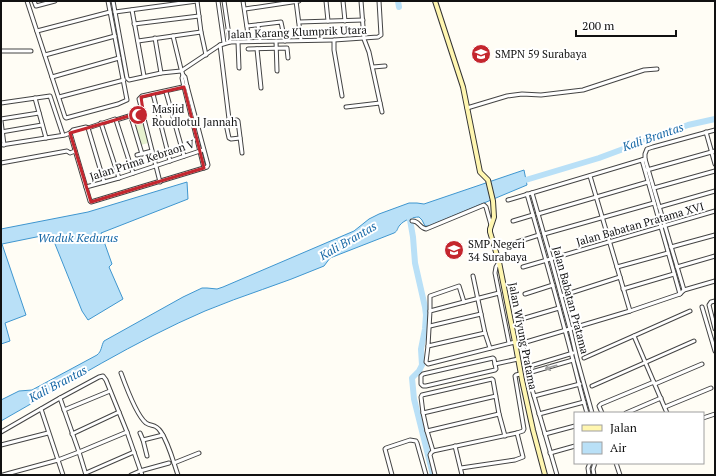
<svg xmlns="http://www.w3.org/2000/svg" width="716" height="476" font-family="'PT Serif',serif">
  <style>
    .pitch { fill: #e6f2cf }
    .water { fill: #b9e0f7; stroke: #3f96cf }
    .lines { fill: none; stroke-linecap: round; stroke-linejoin: round }
    .river { stroke: #b9e0f7; stroke-width: 6 }
    .street-casing { stroke: #444; stroke-width: 5 }
    .secondary-casing { stroke: #333; stroke-width: 6 }
    .street { stroke: #fff; stroke-width: 3 }
    .secondary { stroke: #fff6b0; stroke-width: 4 }
    .oneway { stroke: #a0a0a0 }
    .marked { fill: none; stroke: #c4262e; stroke-width: 3; stroke-linejoin: round }
    .labels { text-anchor: middle; stroke-width: 4; stroke-linejoin: round; paint-order: stroke }
    .street-label { font-size: 11px; fill: #111; stroke: #fff }
    .poi-label { font-size: 11px; fill: #111; stroke: #fff; text-anchor: start }
    .water-label { font-size: 12px; font-style: italic; fill: #1768a6; stroke: #fff }
  </style>
  <rect width="100%" height="100%" fill="#fffdf5"/>
  <path class="pitch" d="M 143,120 L 148,143 L 141,145 L 135,122 Z"/>
  <g class="water">
    <path d="M 524,170 L 527,185 L 429,226 L 425,226 L 422,220 L 419,217 C 413,217 404,220 400,225 C 397,228 398,231 394,233 L 330,258 L 324,266 L 319,268 C 282,284 243,295 205,311 C 135,341 68,383 1,421 L 1,400 L 19,391 L 32,390 L 97,355 C 102,351 101,346 104,341 L 183,297 L 202,288 L 207,288 L 217,289 L 223,287 L 354,231 L 369,219 L 379,214 L 409,203 L 417,203 L 424,204 Z"/>
    <path d="M 187,182 L 188,199 L 101,233 L 112,264 L 109,267 L 123,299 L 88,320 L 82,311 L 51,234 L 2,244 L 26,315 L 5,323 L 10,341 L 1,344 L 1,229 L 88,212 Z"/>
  </g>
  <g class="lines">
    <g class="river">
      <path d="M 398,1 L 399,7"/>
      <path d="M 519,182 L 599,158 L 688,125 L 715,119"/>
      <path d="M 409,214 L 413,237 L 415,263 L 425,307 L 426,315 L 425,329 L 421,349 L 422,365 L 419,371 L 412,378 L 414,399 L 433,475"/>
    </g>
    <g class="street-casing">
      <g id="street">
        <path d="M 27,1 L 65,117 L 66,118 L 118,104 L 127,100 L 108,1"/>
        <path d="M 34,1 L 36,6 L 55,1"/>
        <path d="M 113,1 L 127,78 L 129,80 L 161,73 L 181,71 L 220,45 L 230,42 L 334,40 L 378,37 L 381,35 L 379,1"/>
        <path d="M 197,1 L 201,32 L 206,55"/>
        <path d="M 218,1 L 224,43"/>
        <path d="M 224,1 L 230,42"/>
        <path d="M 243,1 L 249,41"/>
        <path d="M 296,1 L 301,40"/>
        <path d="M 326,1 L 328,21"/>
        <path d="M 343,1 L 345,21"/>
        <path d="M 361,1 L 364,39 L 369,52 L 382,112"/>
        <path d="M 245,9 L 299,1"/>
        <path d="M 132,10 L 144,76"/>
        <path d="M 115,12 L 197,1"/>
        <path d="M 299,22 L 363,20"/>
        <path d="M 134,24 L 199,16"/>
        <path d="M 258,25 L 260,41"/>
        <path d="M 247,26 L 281,22 L 285,41"/>
        <path d="M 37,31 L 110,12"/>
        <path d="M 155,38 L 161,73"/>
        <path d="M 334,40 L 334,50 L 342,96"/>
        <path d="M 138,41 L 201,32"/>
        <path d="M 276,41 L 277,71"/>
        <path d="M 238,42 L 239,68"/>
        <path d="M 220,45 L 229,119 L 230,122 L 237,120 L 238,121 L 242,153"/>
        <path d="M 248,49 L 287,48 L 288,58"/>
        <path d="M 257,49 L 261,88"/>
        <path d="M 1,51 L 31,51"/>
        <path d="M 45,55 L 115,36"/>
        <path d="M 373,67 L 385,66"/>
        <path d="M 183,75 L 182,78 L 184,87 L 204,168"/>
        <path d="M 52,77 L 119,58"/>
        <path d="M 166,92 L 184,156"/>
        <path d="M 153,94 L 170,161"/>
        <path d="M 59,97 L 124,80"/>
        <path d="M 35,98 L 46,138"/>
        <path d="M 1,103 L 50,96 L 63,135"/>
        <path d="M 346,107 L 380,103"/>
        <path d="M 467,108 L 507,96 L 522,94 L 541,95 L 583,90 L 644,70 L 657,69"/>
        <path d="M 1,119 L 39,113"/>
        <path d="M 229,119 L 226,124 L 229,138 L 231,139 L 240,138"/>
        <path d="M 1,121 L 4,145"/>
        <path d="M 101,123 L 119,178"/>
        <path d="M 88,128 L 104,182"/>
        <path d="M 1,132 L 42,125"/>
        <path d="M 706,132 L 715,164"/>
        <path d="M 70,133 L 90,201 L 91,202 L 207,167 L 208,165 L 187,86 L 185,77 L 183,75 L 181,69 L 173,36"/>
        <path d="M 1,145 L 65,135 L 70,133 L 73,130 L 86,127 L 88,128 L 115,119 L 116,120"/>
        <path d="M 137,155 L 152,151"/>
        <path d="M 642,160 L 680,294"/>
        <path d="M 1,163 L 67,151 L 70,153 L 75,151"/>
        <path d="M 647,170 L 715,151"/>
        <path d="M 133,173 L 116,120 L 129,116 L 131,117 L 142,154"/>
        <path d="M 590,176 L 630,311"/>
        <path d="M 160,182 L 139,99 L 142,96 L 187,86"/>
        <path d="M 86,187 L 119,178 L 203,150"/>
        <path d="M 654,188 L 715,171"/>
        <path d="M 532,193 L 551,259 L 570,329 L 577,359 L 592,413"/>
        <path d="M 527,194 C 540,239 553,285 565,330 C 573,358 579,386 587,413"/>
        <path d="M 508,200 L 645,159"/>
        <path d="M 659,207 L 715,191"/>
        <path d="M 538,214 L 648,182"/>
        <path d="M 412,221 C 419,220 419,228 426,229 L 484,205 L 486,207 L 491,225"/>
        <path d="M 513,221 L 533,215"/>
        <path d="M 544,234 L 654,203"/>
        <path d="M 517,242 L 539,235"/>
        <path d="M 671,247 L 715,235"/>
        <path d="M 499,262 L 496,267 L 495,273 L 509,343"/>
        <path d="M 523,267 L 715,211"/>
        <path d="M 617,267 L 668,253"/>
        <path d="M 677,267 L 715,256"/>
        <path d="M 473,276 L 485,333 L 490,348"/>
        <path d="M 623,289 L 674,274"/>
        <path d="M 684,290 L 645,159 L 645,154 L 647,149 L 653,147 L 715,130"/>
        <path d="M 525,294 L 553,285"/>
        <path d="M 561,296 L 620,277"/>
        <path d="M 715,301 L 711,302 L 709,305 L 715,329"/>
        <path d="M 702,307 L 715,351"/>
        <path d="M 430,311 L 430,296 L 459,286 L 464,302"/>
        <path d="M 525,318 L 559,308"/>
        <path d="M 430,326 L 481,314"/>
        <path d="M 485,333 L 428,346 L 430,311 L 464,302 L 499,293"/>
        <path d="M 634,336 L 667,413"/>
        <path d="M 428,346 L 426,362 L 428,364 L 515,342"/>
        <path d="M 493,358 L 494,359 L 496,369 L 495,370 L 426,386 L 423,386 L 421,384 L 421,376 L 423,374 Z"/>
        <path d="M 584,358 L 690,311"/>
        <path d="M 495,364 L 518,359"/>
        <path d="M 527,367 L 573,353"/>
        <path d="M 121,373 C 125,384 137,416 146,423 C 152,427 155,423 161,432 C 169,444 173,461 178,475"/>
        <path d="M 528,373 L 573,360"/>
        <path d="M 655,384 L 702,364"/>
        <path d="M 592,386 L 694,341"/>
        <path d="M 496,396 L 423,413 L 421,397 L 422,395 L 492,379 L 493,380 L 499,414 L 505,436"/>
        <path d="M 534,396 L 580,384"/>
        <path d="M 60,398 L 79,452 L 86,475"/>
        <path d="M 665,407 L 711,388"/>
        <path d="M 41,409 L 63,475"/>
        <path d="M 64,410 L 110,391"/>
        <path d="M 423,413 L 427,431"/>
        <path d="M 602,413 L 599,406 L 601,404 L 654,382"/>
        <path d="M 626,413 L 661,398"/>
        <path d="M 539,414 L 584,402"/>
        <path d="M 703,418 L 715,414"/>
        <path d="M 1,432 L 60,398 L 99,377 L 103,376 L 106,380 L 127,432 L 142,475"/>
        <path d="M 140,433 L 143,440"/>
        <path d="M 72,434 L 119,412"/>
        <path d="M 545,434 L 575,426"/>
        <path d="M 1,445 L 48,433"/>
        <path d="M 455,446 L 462,475"/>
        <path d="M 433,451 L 427,431 L 499,414"/>
        <path d="M 550,453 L 575,446"/>
        <path d="M 147,456 L 143,440 L 163,435"/>
        <path d="M 174,463 L 199,453"/>
        <path d="M 616,463 L 620,475"/>
        <path d="M 461,468 L 515,460 L 523,457 L 517,433"/>
        <path d="M 86,473 L 134,452"/>
        <path d="M 3,475 L 58,460 L 79,452 L 127,432"/>
        <path d="M 131,475 L 140,471 L 169,463"/>
        <path d="M 392,475 L 385,449 L 386,448 L 410,440 L 416,441 L 417,443 L 426,475"/>
        <path d="M 435,475 L 430,455 L 431,453 L 433,451 L 517,433 L 523,431 L 524,429 L 515,376 L 516,375 L 520,374"/>
        <path d="M 557,475 L 534,396 L 529,379 L 523,346 L 524,343 L 526,342 L 630,311 L 680,294 L 684,290 L 715,281"/>
        <path d="M 589,475 L 588,468 L 590,463"/>
        <path d="M 594,475 L 593,469 L 595,463"/>
      </g>
    </g>
    <g class="secondary-casing">
      <path id="secondary" d="M 435,1 L 463,87 L 480,172 L 488,180 L 493,201 L 494,217 L 490,229 L 490,232 L 499,262 L 515,342 L 522,380 L 533,430 L 545,475"/>
    </g>
    <use href="#street" class="street"/>
    <use href="#secondary" class="secondary"/>
  </g>
  <defs><path id="oneway-shaft" d="M-6 0H5M1.5-3L5.5 0L1.5 3" fill="none" stroke-width="1.6" stroke-linecap="round" stroke-linejoin="round"/></defs>
  <use class="oneway" href="#oneway-shaft" transform="translate(551 367) rotate(164)"/>
  <path class="marked" d="M 184,87 L 204,168 L 91,202 L 70,133 L 129,116 L 144,117 L 141,97 Z"/>
  <defs>
    <g id="school-disc" transform="scale(1)"><circle r="9.5" fill="#c4262e" stroke="#fff"/><path d="M0-5L7-2L0 1L-7-2ZM-4 1L0 2.5L4 1V4Q0 6-4 4Z" fill="#fff"/></g>
    <g id="mosque-disc" transform="scale(1)"><circle r="9.5" fill="#c4262e" stroke="#fff"/><path d="M3.5-4.9A6 6 0 1 0 3.5 4.9A5 5 0 1 1 3.5-4.9Z" fill="#fff"/></g>
  </defs>
  <g fill-rule="evenodd">
    <use href="#school-disc" x="481" y="54"/>
    <use href="#mosque-disc" x="138" y="115"/>
    <use href="#school-disc" x="454" y="250"/>
  </g>
  <g class="labels">
    <g class="street-label">
      <text transform="translate(297 32) rotate(-2)" y="4">Jalan Karang Klumprik Utara</text>
      <text transform="translate(142 160) rotate(-18)" y="4">Jalan Prima Kebraon V</text>
      <text transform="translate(640 224) rotate(-16)" y="4">Jalan Babatan Pratama XVI</text>
      <text transform="translate(571 300) rotate(75)" y="4">Jalan Babatan Pratama</text>
      <text transform="translate(523 336) rotate(79)" y="4">Jalan Wiyung Pratama</text>
    </g>
    <g class="poi-label">
      <text x="495" y="58">SMPN 59 Surabaya</text>
      <text x="152" y="113">Masjid<tspan x="152" dy="13">Roudlotul Jannah</tspan></text>
      <text x="468" y="248">SMP Negeri<tspan x="468" dy="13">34 Surabaya</tspan></text>
    </g>
    <g class="water-label">
      <text transform="translate(653 137) rotate(-19)" y="4">Kali Brantas</text>
      <text x="78" y="242">Waduk Kedurus</text>
      <text transform="translate(348 241) rotate(-30)" y="4">Kali Brantas</text>
      <text transform="translate(58 384) rotate(-28)" y="4">Kali Brantas</text>
    </g>
  </g>
  <rect width="716" height="476" fill="none" stroke="#111111" stroke-width="4"/>
  <rect x="574" y="412" width="130" height="52" fill="#ffffff" stroke="#a0a0a0"/>
  <rect x="582" y="425" width="20" height="6" fill="#fff6b0" stroke="#a0a0a0"/>
  <text x="610" y="432" font-size="12" fill="#111111">Jalan</text>
  <rect x="582" y="442" width="20" height="12" fill="#b9e0f7" stroke="#a0a0a0"/>
  <text x="610" y="452" font-size="12" fill="#111111">Air</text>
  <path d="M576 30v6h100v-6" fill="none" stroke="#111111" stroke-width="2"/>
  <text x="582" y="30" font-size="12" fill="#111111" stroke="#ffffff" stroke-width="3" paint-order="stroke">200 m</text>
</svg>
